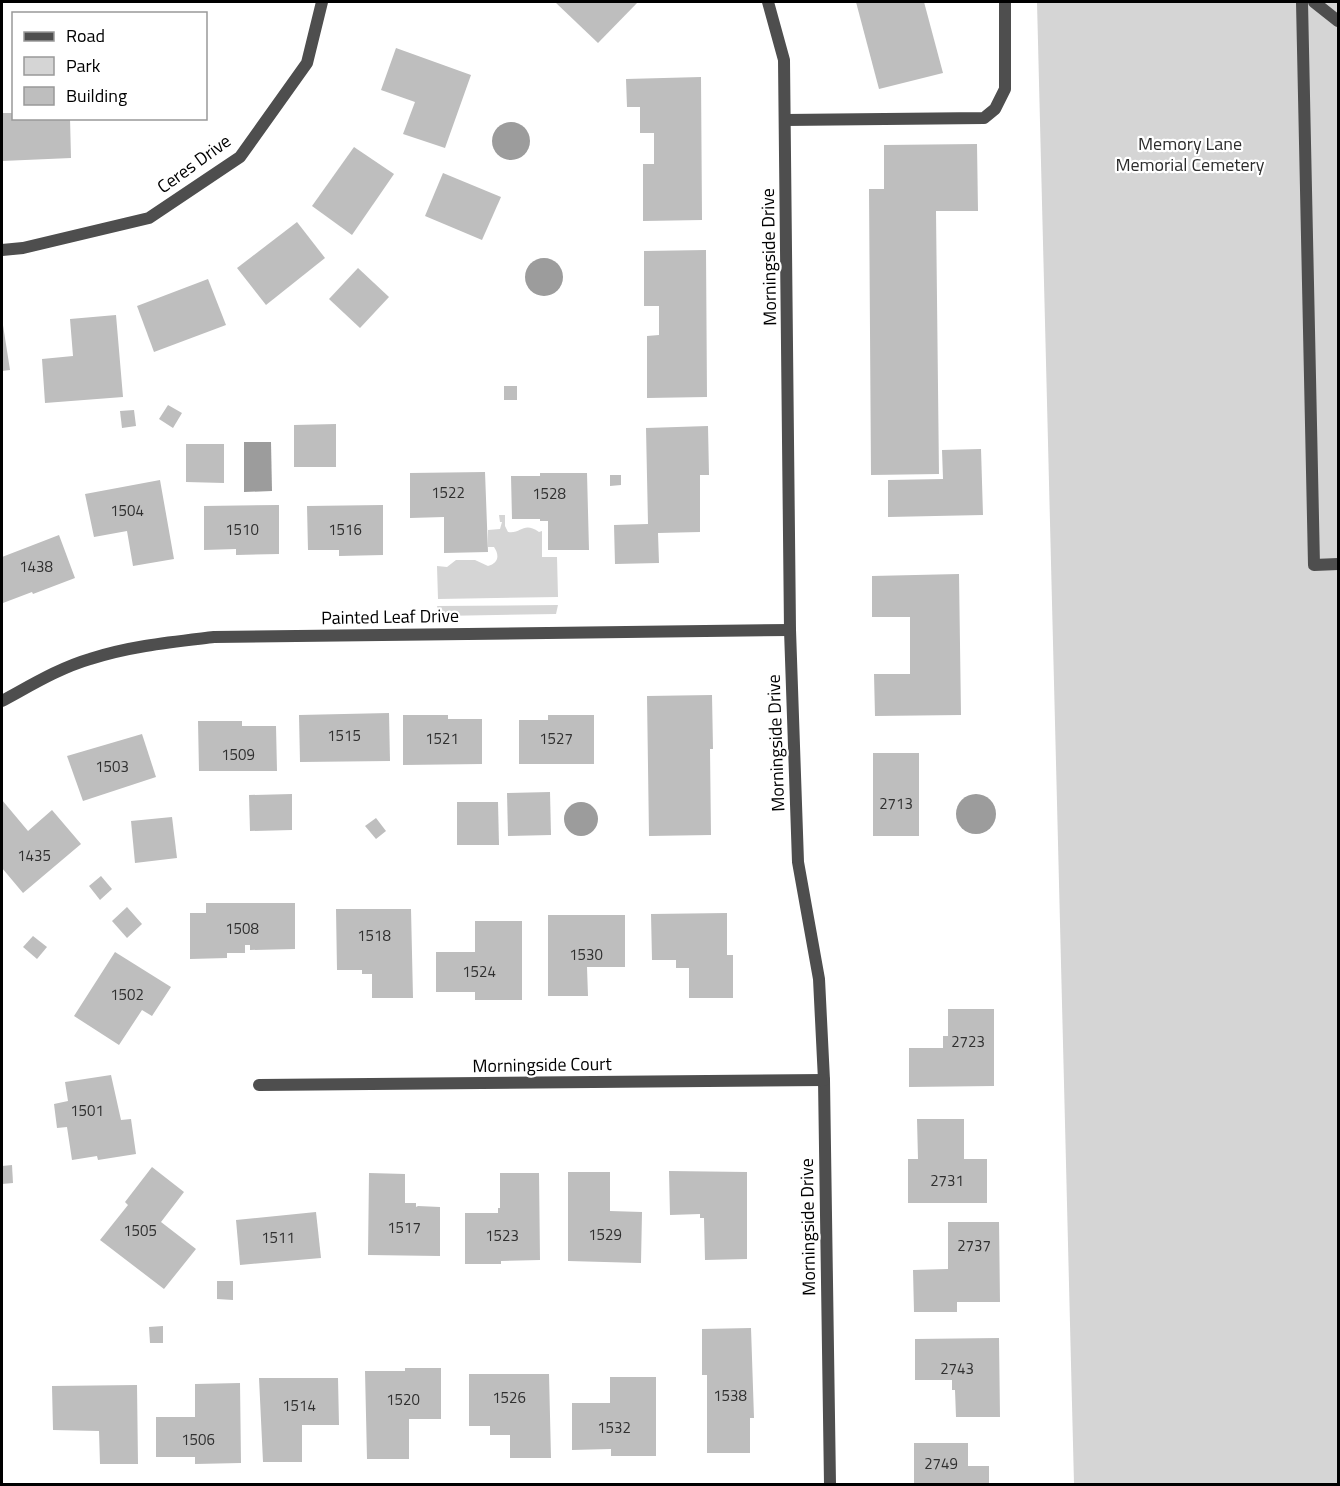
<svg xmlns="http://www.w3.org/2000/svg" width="1340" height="1486" font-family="'Titillium Web',sans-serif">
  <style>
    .green { fill: #d5d5d5 }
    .water { fill: #9c9c9c }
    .building { fill: #bebebe }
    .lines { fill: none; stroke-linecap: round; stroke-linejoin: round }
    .service { stroke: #4e4e4e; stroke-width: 12 }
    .minor { stroke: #4e4e4e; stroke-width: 12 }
    .labels { text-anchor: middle; stroke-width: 4.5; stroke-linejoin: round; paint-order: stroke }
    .number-label { font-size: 15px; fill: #303030 }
    .park-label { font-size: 18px; fill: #2c2c2c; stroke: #fff }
    .street-label { font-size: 18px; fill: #000; stroke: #fff }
  </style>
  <rect width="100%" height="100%" fill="#fff"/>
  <g class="green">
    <path d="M 1037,2 L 1338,2 L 1338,1484 L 1074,1484 Z"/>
    <path d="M 499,515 L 505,515 L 505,526 L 508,532 C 522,534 523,521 539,532 L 542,531 L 542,557 L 557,557 L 558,597 L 438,599 L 437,566 L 447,567 L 456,560 L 475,560 L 488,566 C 498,563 500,556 494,547 L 488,547 L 488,530 L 500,529 L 502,522 L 500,522 Z"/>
    <path d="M 558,605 L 556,614 L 440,616 L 437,606 Z"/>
  </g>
  <g class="water">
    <circle cx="511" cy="141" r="19"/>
    <circle cx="544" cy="277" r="19"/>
    <path d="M 244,442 L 271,442 L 272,491 L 244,492 Z"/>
    <circle cx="976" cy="814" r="20"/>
    <circle cx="581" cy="819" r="17"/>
  </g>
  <g class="building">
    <path d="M 555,2 L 638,2 L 598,43 Z"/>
    <path d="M 856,2 L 924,2 L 943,73 L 879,89 Z"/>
    <path d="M 396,48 L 471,75 L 445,148 L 403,134 L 415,102 L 381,90 Z"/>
    <path d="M 701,77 L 702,220 L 643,221 L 643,164 L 654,164 L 654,133 L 640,133 L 640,107 L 627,107 L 626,79 Z"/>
    <path d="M 2,113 L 14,113 L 14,118 L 70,118 L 71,158 L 2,161 Z"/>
    <path d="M 977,144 L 978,211 L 936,211 L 939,474 L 871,475 L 869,189 L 884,189 L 884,145 Z"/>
    <path d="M 354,147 L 394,174 L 352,235 L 312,206 Z"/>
    <path d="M 443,173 L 501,197 L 482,240 L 425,216 Z"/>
    <path d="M 297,222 L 325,258 L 266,305 L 237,268 Z"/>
    <path d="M 706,250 L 707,397 L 647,398 L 647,336 L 659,335 L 659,306 L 644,306 L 644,251 Z"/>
    <path d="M 358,268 L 389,297 L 360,328 L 329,299 Z"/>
    <path d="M 208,279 L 226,325 L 154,352 L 137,306 Z"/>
    <path d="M 116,315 L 123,397 L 45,403 L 42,359 L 73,356 L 70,319 Z"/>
    <path d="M 2,325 L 3,325 L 10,370 L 2,371 Z"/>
    <rect x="504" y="386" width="13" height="14"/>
    <path d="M 168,405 L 182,413 L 173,428 L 159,419 Z"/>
    <path d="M 134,410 L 136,426 L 122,428 L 120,411 Z"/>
    <path d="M 336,424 L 336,467 L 294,467 L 294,425 Z"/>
    <path d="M 708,426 L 709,475 L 700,475 L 700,532 L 658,533 L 659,563 L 615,564 L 614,525 L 648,524 L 646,428 Z"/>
    <path d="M 186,444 L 224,444 L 224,483 L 186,482 Z"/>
    <path d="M 981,449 L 983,515 L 888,517 L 888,480 L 943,479 L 942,450 Z"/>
    <path d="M 485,472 L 488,552 L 444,553 L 444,517 L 410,518 L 410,473 Z"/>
    <path d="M 540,473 L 587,473 L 589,550 L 548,550 L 548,521 L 540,521 L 540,519 L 512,519 L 511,476 L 540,476 Z"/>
    <path d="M 610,475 L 621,475 L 621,485 L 610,486 Z"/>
    <path d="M 160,480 L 174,559 L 133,566 L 127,531 L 94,537 L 85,494 Z"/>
    <path d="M 279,505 L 279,554 L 236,555 L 236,549 L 204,550 L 204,506 Z"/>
    <path d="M 383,505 L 383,555 L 339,556 L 339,550 L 308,550 L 307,506 Z"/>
    <path d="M 59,535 L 75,578 L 33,594 L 32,592 L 3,603 L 2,557 Z"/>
    <path d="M 959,574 L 961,715 L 875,716 L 874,674 L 910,674 L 910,617 L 872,617 L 872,576 Z"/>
    <path d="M 712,695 L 713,749 L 710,749 L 711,835 L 649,836 L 647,696 Z"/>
    <path d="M 389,713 L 390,761 L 300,762 L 299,715 Z"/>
    <path d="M 403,715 L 448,715 L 448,719 L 482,719 L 482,764 L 403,765 Z"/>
    <path d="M 548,715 L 594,715 L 594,764 L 519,764 L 519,720 L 548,720 Z"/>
    <path d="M 198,721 L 242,721 L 242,726 L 276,726 L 277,771 L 199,771 Z"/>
    <path d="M 142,734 L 156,777 L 83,801 L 67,756 Z"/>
    <rect x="873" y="753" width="46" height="83"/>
    <path d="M 550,792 L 551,835 L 508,836 L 507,793 Z"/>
    <path d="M 292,794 L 292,830 L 250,831 L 249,795 Z"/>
    <path d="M 2,800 L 28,831 L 52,810 L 81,844 L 23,893 L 2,868 Z"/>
    <path d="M 457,802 L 498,802 L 499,845 L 457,845 Z"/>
    <path d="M 172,817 L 177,858 L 135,863 L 131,821 Z"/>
    <path d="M 376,818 L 386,831 L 376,839 L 365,826 Z"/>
    <path d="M 101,876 L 112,889 L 100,900 L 89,886 Z"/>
    <path d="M 206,903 L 295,903 L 295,949 L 250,950 L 250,945 L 245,945 L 245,953 L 227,953 L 227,958 L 190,959 L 190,913 L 206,913 Z"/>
    <path d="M 127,907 L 142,924 L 127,938 L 112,921 Z"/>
    <path d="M 336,909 L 411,909 L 413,998 L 372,998 L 372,974 L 362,974 L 362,970 L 337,970 Z"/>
    <path d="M 727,913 L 727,955 L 733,955 L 733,998 L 689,998 L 689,968 L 676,968 L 676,960 L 652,960 L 651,914 Z"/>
    <path d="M 548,915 L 625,915 L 625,967 L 587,967 L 588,996 L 548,996 Z"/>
    <path d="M 475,921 L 522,921 L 522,1000 L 475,1000 L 475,992 L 436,992 L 436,952 L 475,952 Z"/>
    <path d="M 33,936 L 47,947 L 37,959 L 23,947 Z"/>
    <path d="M 115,952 L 171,987 L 152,1016 L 142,1010 L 119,1045 L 74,1016 Z"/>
    <path d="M 948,1009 L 994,1009 L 994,1086 L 909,1087 L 909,1048 L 943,1048 L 943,1036 L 948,1036 Z"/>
    <path d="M 111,1075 L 121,1120 L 131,1119 L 136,1154 L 98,1160 L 97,1156 L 72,1160 L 67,1127 L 57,1128 L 54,1104 L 68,1101 L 65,1082 Z"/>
    <path d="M 917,1119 L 964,1119 L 964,1159 L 987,1159 L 987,1203 L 908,1203 L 908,1159 L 918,1159 Z"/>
    <path d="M 12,1165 L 13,1183 L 2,1184 L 2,1166 Z"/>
    <path d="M 152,1167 L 184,1192 L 161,1222 L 196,1249 L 164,1289 L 100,1240 L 128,1205 L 125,1202 Z"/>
    <path d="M 669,1171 L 747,1172 L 747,1259 L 705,1260 L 704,1218 L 700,1218 L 700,1214 L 670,1215 Z"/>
    <path d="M 568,1172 L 610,1172 L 610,1211 L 642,1212 L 641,1263 L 568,1261 Z"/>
    <path d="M 369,1173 L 405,1174 L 405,1203 L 416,1203 L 416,1207 L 418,1206 L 440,1207 L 440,1256 L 368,1255 Z"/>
    <path d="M 500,1173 L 539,1173 L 540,1260 L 501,1261 L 501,1264 L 465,1264 L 465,1213 L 498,1213 L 498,1208 L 500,1208 Z"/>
    <path d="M 316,1212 L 321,1258 L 240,1265 L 236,1220 Z"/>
    <path d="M 948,1222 L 999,1222 L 1000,1302 L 957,1302 L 957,1312 L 914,1312 L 913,1270 L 948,1269 Z"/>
    <path d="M 217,1281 L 233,1281 L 233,1300 L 217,1299 Z"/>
    <path d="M 163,1326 L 163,1343 L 150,1343 L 149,1327 Z"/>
    <path d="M 751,1328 L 754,1418 L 750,1418 L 750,1453 L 707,1453 L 707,1375 L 702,1375 L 702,1329 Z"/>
    <path d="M 999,1338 L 1000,1417 L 956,1417 L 955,1390 L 952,1390 L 952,1380 L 915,1380 L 915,1339 Z"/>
    <path d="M 405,1368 L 441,1368 L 441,1419 L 409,1419 L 409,1459 L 367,1459 L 365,1371 L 405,1371 Z"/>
    <path d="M 469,1374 L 549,1374 L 551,1458 L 510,1458 L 510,1435 L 490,1435 L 490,1426 L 469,1426 Z"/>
    <path d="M 610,1377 L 656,1377 L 656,1456 L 611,1456 L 611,1449 L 572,1450 L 572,1403 L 610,1403 Z"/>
    <path d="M 259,1378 L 338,1378 L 339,1425 L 302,1425 L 302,1462 L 263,1462 Z"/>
    <path d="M 240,1383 L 241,1463 L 195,1464 L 195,1457 L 156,1457 L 156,1417 L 195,1417 L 195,1384 Z"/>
    <path d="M 137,1385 L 138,1464 L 100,1464 L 99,1431 L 53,1430 L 52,1386 Z"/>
    <path d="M 914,1443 L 968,1443 L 968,1466 L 989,1466 L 989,1484 L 914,1484 Z"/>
  </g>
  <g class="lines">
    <g class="service">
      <path d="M 1302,2 L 1314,565 L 1338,564"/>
      <path d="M 1314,2 L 1338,21"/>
      <path d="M 785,120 L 984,118 L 995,109 L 1005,89 L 1005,2"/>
    </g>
    <g class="minor">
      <path d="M 768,2 L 784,60 L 790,630 L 798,862 L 819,979 L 824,1080 L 830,1484"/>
      <path d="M 2,250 L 23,248 L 149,218 L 240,157 L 307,63 L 322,2"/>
      <path d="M 2,701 C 30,686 59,668 90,659 C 130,646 172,642 214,637 L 790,630"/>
      <path d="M 259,1085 L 824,1080"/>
    </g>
  </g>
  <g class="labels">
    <g class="number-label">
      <text x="448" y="498">1522</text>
      <text x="549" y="499">1528</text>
      <text x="127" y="516">1504</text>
      <text x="242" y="535">1510</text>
      <text x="345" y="535">1516</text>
      <text x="36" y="572">1438</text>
      <text x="344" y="741">1515</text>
      <text x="442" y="744">1521</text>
      <text x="556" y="744">1527</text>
      <text x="238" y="760">1509</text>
      <text x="112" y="772">1503</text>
      <text x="896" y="809">2713</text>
      <text x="34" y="861">1435</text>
      <text x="242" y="934">1508</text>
      <text x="374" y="941">1518</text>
      <text x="586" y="960">1530</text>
      <text x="479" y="977">1524</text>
      <text x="127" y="1000">1502</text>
      <text x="968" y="1047">2723</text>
      <text x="87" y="1116">1501</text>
      <text x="947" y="1186">2731</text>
      <text x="404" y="1233">1517</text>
      <text x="140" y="1236">1505</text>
      <text x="605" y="1240">1529</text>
      <text x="502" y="1241">1523</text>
      <text x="278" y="1243">1511</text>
      <text x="974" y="1251">2737</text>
      <text x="957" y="1374">2743</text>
      <text x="730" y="1401">1538</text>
      <text x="509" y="1403">1526</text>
      <text x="403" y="1405">1520</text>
      <text x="299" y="1411">1514</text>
      <text x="614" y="1433">1532</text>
      <text x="198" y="1445">1506</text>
      <text x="941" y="1469">2749</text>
    </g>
    <g class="park-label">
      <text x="1190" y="150">Memory Lane<tspan x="1190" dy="21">Memorial Cemetery</tspan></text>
    </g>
    <g class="street-label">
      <text transform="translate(194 164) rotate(-36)" y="6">Ceres Drive</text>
      <text transform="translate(769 257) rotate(-91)" y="6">Morningside Drive</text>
      <text transform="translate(390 617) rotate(-1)" y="6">Painted Leaf Drive</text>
      <text transform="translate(776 743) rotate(-92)" y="6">Morningside Drive</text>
      <text transform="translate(542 1065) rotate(-1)" y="6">Morningside Court</text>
      <text transform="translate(808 1227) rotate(-91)" y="6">Morningside Drive</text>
    </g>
  </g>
  <rect width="1340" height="1486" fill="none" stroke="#000000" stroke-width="6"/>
  <rect x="12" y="12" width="195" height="108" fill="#ffffff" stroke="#999999" stroke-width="1.5"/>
  <rect x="24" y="32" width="30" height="9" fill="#4e4e4e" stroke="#999999" stroke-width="1.5"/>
  <text x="66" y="42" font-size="18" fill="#000000">Road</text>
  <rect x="24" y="57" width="30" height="18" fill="#d5d5d5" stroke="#999999" stroke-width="1.5"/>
  <text x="66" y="72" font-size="18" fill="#000000">Park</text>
  <rect x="24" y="87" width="30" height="18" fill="#bebebe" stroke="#999999" stroke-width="1.5"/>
  <text x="66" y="102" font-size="18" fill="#000000">Building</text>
</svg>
